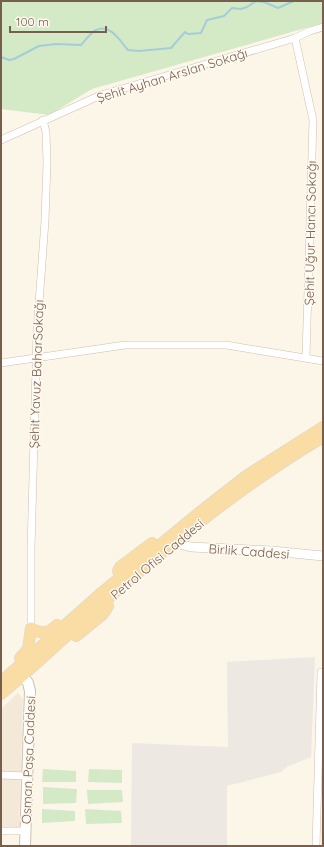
<svg xmlns="http://www.w3.org/2000/svg" width="324" height="847" font-family="Quicksand,sans-serif">
  <style>
    .residential { fill: #f4e8d8 }
    .industrial { fill: #ede8e2 }
    .green { fill: #d4eac7 }
    .lines { fill: none; stroke-linecap: round; stroke-linejoin: round }
    .stream { stroke: #a4cdd8; stroke-width: 2 }
    .minor-casing { stroke: #cebeaf; stroke-width: 8 }
    .tertiary-casing { stroke: #cebeaf; stroke-width: 10 }
    .secondary-casing { stroke: #d1bfac; stroke-width: 12 }
    .primary-casing { stroke: #dcd5d1; stroke-width: 12 }
    .minor { stroke: #fff; stroke-width: 7 }
    .tertiary { stroke: #fff; stroke-width: 9 }
    .secondary { stroke: #fff; stroke-width: 10 }
    .primary { stroke: #f9dda4; stroke-width: 11 }
    .labels { text-anchor: middle; stroke-width: 3; stroke-linejoin: round; paint-order: stroke }
    .street-label { font-size: 13px; fill: #775e4d; stroke: #fff9f0 }
  </style>
  <rect width="100%" height="100%" fill="#fcf6e9"/>
  <g class="residential">
    <path d="M 18,693 L 23,700 L 19,827 L 1,828 L 1,709 Z"/>
    <path d="M 323,756 L 323,846 L 321,846 Z"/>
  </g>
  <path class="industrial" d="M 315,657 L 311,757 L 287,767 L 281,772 L 227,786 L 227,846 L 131,846 L 132,743 L 228,747 L 227,662 Z"/>
  <g class="green">
    <path d="M 1,1 L 323,1 L 323,23 L 92,89 L 49,115 L 1,109 Z"/>
    <path d="M 43,769 L 76,771 L 76,782 L 42,782 Z"/>
    <path d="M 89,769 L 122,770 L 122,783 L 88,782 Z"/>
    <path d="M 43,787 L 77,789 L 76,803 L 43,804 Z"/>
    <path d="M 87,790 L 122,790 L 123,802 L 88,804 Z"/>
    <path d="M 42,809 L 75,811 L 75,821 L 42,823 Z"/>
    <path d="M 85,809 L 121,811 L 122,823 L 86,824 Z"/>
  </g>
  <g class="lines">
    <path class="stream" d="M 1,57 L 9,60 L 14,59 L 39,46 L 56,44 L 81,45 C 85,41 91,32 96,30 C 110,23 120,41 128,50 L 139,51 L 171,48 L 185,32 L 188,34 L 201,33 L 207,20 L 224,16 L 232,8 L 241,9 L 247,7 L 256,1 L 264,2 L 278,8 L 294,1"/>
    <g class="minor-casing">
      <g id="minor">
        <path d="M 295,38 L 313,120 L 306,357"/>
        <path d="M 1,140 L 101,95 L 295,38 L 310,31 L 323,27"/>
        <path d="M 1,363 L 125,345 L 226,345 L 323,361"/>
        <path d="M 31,628 L 31,549 L 37,331 L 45,221 L 47,162 L 46,132 L 43,120"/>
        <path d="M 1,775 L 27,776"/>
        <path d="M 1,831 L 25,831"/>
        <path d="M 316,846 L 321,672 L 323,672"/>
      </g>
    </g>
    <g class="tertiary-casing">
      <path id="tertiary" d="M 176,542 L 179,544 L 191,547 L 272,551 L 323,556"/>
    </g>
    <g class="secondary-casing">
      <path id="secondary" d="M 23,676 L 28,683 L 30,691 L 25,846"/>
    </g>
    <g class="primary-casing">
      <g id="primary">
        <path d="M 124,581 L 118,571 L 120,567 L 152,543"/>
        <path d="M 76,636 L 103,614 L 108,606 L 106,600"/>
        <path d="M 20,658 L 28,649 L 31,628 C 42,635 49,633 57,625"/>
        <path d="M 1,682 L 99,595 L 200,512 L 246,476 L 323,427"/>
        <path d="M 1,694 C 37,664 70,632 105,601 C 174,541 245,483 323,437"/>
      </g>
    </g>
    <use href="#minor" class="minor"/>
    <use href="#tertiary" class="tertiary"/>
    <use href="#secondary" class="secondary"/>
    <use href="#primary" class="primary"/>
  </g>
  <g class="labels">
    <g class="street-label">
      <text transform="translate(172 75) rotate(-17)" y="5">Şehit Ayhan Arslan Sokağı</text>
      <text transform="translate(310 233) rotate(-89)" y="5">Şehit Uğur Hancı Sokağı</text>
      <text transform="translate(36 374) rotate(-88)" y="5">Şehit Yavuz BaharSokağı</text>
      <text transform="translate(249 551) rotate(4)" y="5">Birlik Caddesi</text>
      <text transform="translate(157 559) rotate(-40)" y="5">Petrol Ofisi Caddesi</text>
      <text transform="translate(28 760) rotate(-88)" y="5">Osman Paşa Caddesi</text>
    </g>
  </g>
  <rect width="324" height="847" fill="none" stroke="#775e4d" stroke-width="4"/>
  <path d="M10 26v6h96v-6" fill="none" stroke="#775e4d" stroke-width="2"/>
  <text x="16" y="26" font-size="12" fill="#775e4d" stroke="#fff9f0" stroke-width="3" paint-order="stroke">100 m</text>
</svg>
